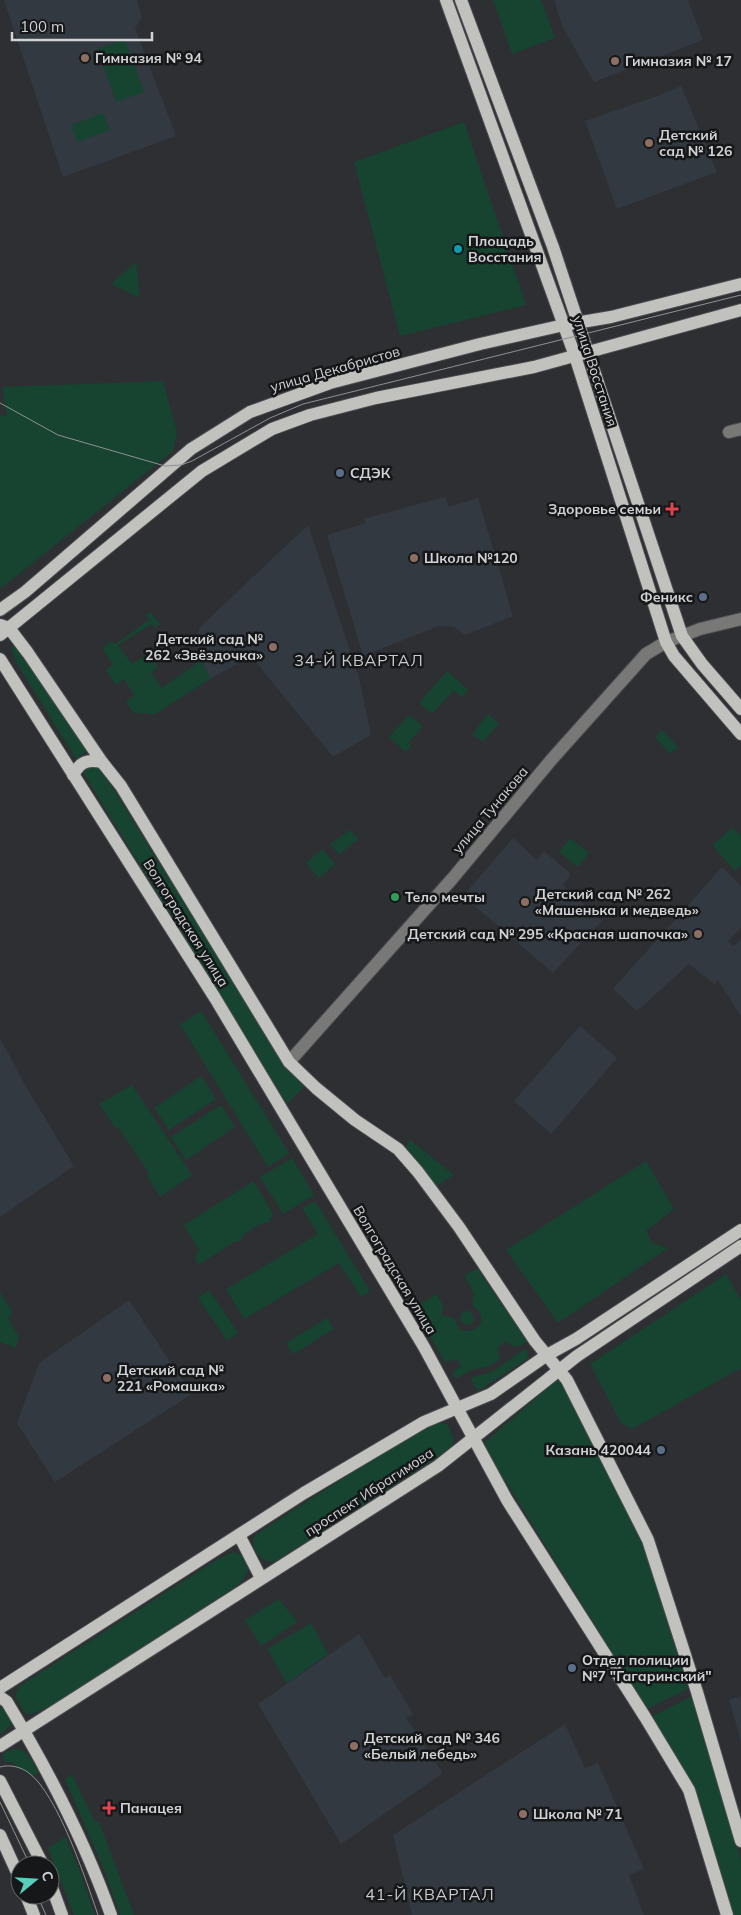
<svg xmlns="http://www.w3.org/2000/svg" width="741" height="1915" font-family="Mulish,sans-serif">
  <style>
    .built { fill: #323941 }
    .green { fill: #164431 }
    .lines { fill: none; stroke-linecap: round; stroke-linejoin: round }
    .minor-casing { stroke: #4a4c50; stroke-width: 14 }
    .major-casing { stroke: #4a4c50; stroke-width: 14 }
    .minor { stroke: #787876; stroke-width: 12 }
    .major { stroke: #c1c1bd; stroke-width: 12 }
    .tram { stroke: #8e9093; stroke-width: 1 }
    .education-dot { fill: #8d6e63; stroke: #161719; stroke-width: 2 }
    .culture-dot { fill: #0f9aa8; stroke: #161719; stroke-width: 2 }
    .service-dot { fill: #5c6f8a; stroke: #161719; stroke-width: 2 }
    .health-dot { fill: #e0444e; stroke: #161719; stroke-width: 2 }
    .leisure-dot { fill: #2e9e5b; stroke: #161719; stroke-width: 2 }
    .labels { text-anchor: middle; stroke-width: 5; stroke-linejoin: round; paint-order: stroke }
    .poi-label { font-size: 14px; font-weight: bold; fill: #d0d2d4; stroke: #161719; text-anchor: start }
    .street-label { font-size: 14px; fill: #d0d2d4; stroke: #161719 }
    .quarter-label { font-size: 16px; letter-spacing: 1px; fill: #c7cbcf; stroke: #161719 }
  </style>
  <rect width="100%" height="100%" fill="#2d2f33"/>
  <g class="built">
    <path d="M 4,0 L 137,0 L 141,13 L 141,19 L 135,28 L 176,136 L 63,177 Z"/>
    <path d="M 554,0 L 688,0 L 703,40 L 594,82 L 562,26 Z"/>
    <path d="M 681,86 L 717,172 L 617,209 L 585,121 L 657,96 Z"/>
    <path d="M 445,497 L 449,507 L 478,498 L 513,616 L 465,635 L 454,627 L 439,626 L 363,656 L 327,535 L 366,523 L 363,519 Z"/>
    <path d="M 308,525 L 359,678 L 371,735 L 333,757 L 251,656 L 210,679 L 201,660 L 196,639 L 200,627 Z"/>
    <path d="M 513,838 L 537,860 L 544,851 L 571,874 L 563,885 L 602,921 L 553,973 L 463,896 Z"/>
    <path d="M 722,867 L 741,886 L 741,928 L 728,941 L 733,946 L 741,940 L 741,1016 L 718,980 L 714,984 L 689,964 L 637,1011 L 613,989 Z"/>
    <path d="M 580,1026 L 617,1058 L 551,1134 L 514,1101 Z"/>
    <path d="M 0,1038 L 25,1085 L 74,1166 L 0,1217 Z"/>
    <path d="M 129,1300 L 192,1394 L 55,1482 L 17,1423 L 39,1363 Z"/>
    <path d="M 359,1634 L 385,1678 L 390,1675 L 413,1714 L 406,1718 L 443,1773 L 341,1844 L 258,1704 Z"/>
    <path d="M 741,1696 L 741,1741 L 729,1700 Z"/>
    <path d="M 565,1724 L 585,1768 L 598,1763 L 644,1869 L 629,1875 L 644,1915 L 412,1915 L 393,1835 Z"/>
  </g>
  <g class="green">
    <path d="M 493,0 L 541,0 L 555,38 L 512,54 Z"/>
    <path d="M 125,39 L 144,92 L 116,102 L 97,49 Z"/>
    <path d="M 103,113 L 110,130 L 77,142 L 71,125 Z"/>
    <path d="M 464,122 L 526,305 L 400,336 L 354,162 Z"/>
    <path d="M 136,262 L 140,298 L 111,284 Z"/>
    <path d="M 163,381 L 177,432 L 173,451 L 0,589 L 0,414 L 7,417 L 2,387 Z"/>
    <path d="M 150,612 L 160,624 L 156,628 L 152,624 L 118,645 L 132,664 L 148,654 L 158,667 L 151,673 L 162,688 L 201,660 L 210,679 L 155,714 L 134,713 L 126,702 L 134,695 L 124,679 L 116,685 L 106,670 L 113,664 L 102,648 L 112,641 L 115,644 L 149,620 L 146,615 Z"/>
    <path d="M 15,645 L 18,646 L 57,707 L 82,737 L 91,753 L 86,752 L 80,755 L 78,762 L 16,662 L 11,647 Z"/>
    <path d="M 447,671 L 468,690 L 462,697 L 454,690 L 432,714 L 419,703 Z"/>
    <path d="M 488,714 L 499,723 L 483,742 L 472,734 Z"/>
    <path d="M 409,715 L 423,726 L 408,743 L 411,746 L 406,752 L 389,737 Z"/>
    <path d="M 662,730 L 678,747 L 670,754 L 655,737 Z"/>
    <path d="M 85,766 L 99,766 L 279,1057 L 288,1069 L 306,1085 L 287,1104 L 84,774 Z"/>
    <path d="M 733,827 L 741,836 L 741,865 L 735,871 L 712,845 Z"/>
    <path d="M 350,830 L 358,839 L 339,855 L 330,844 Z"/>
    <path d="M 570,838 L 589,853 L 578,867 L 559,852 Z"/>
    <path d="M 322,849 L 335,864 L 319,878 L 306,863 Z"/>
    <path d="M 201,1011 L 289,1153 L 268,1167 L 180,1024 Z"/>
    <path d="M 201,1076 L 216,1099 L 169,1130 L 154,1108 Z"/>
    <path d="M 132,1085 L 192,1175 L 160,1197 L 147,1176 L 149,1173 L 118,1127 L 115,1127 L 99,1104 Z"/>
    <path d="M 221,1105 L 235,1127 L 186,1160 L 171,1137 Z"/>
    <path d="M 410,1140 L 454,1175 L 436,1186 L 406,1148 Z"/>
    <path d="M 292,1158 L 314,1195 L 283,1214 L 260,1177 Z"/>
    <path d="M 646,1161 L 674,1209 L 646,1231 L 652,1243 L 668,1248 L 558,1323 L 506,1250 Z"/>
    <path d="M 252,1182 L 255,1183 L 272,1212 L 273,1215 L 269,1222 L 258,1225 L 242,1236 L 242,1239 L 237,1242 L 234,1242 C 222,1249 212,1257 200,1264 C 192,1261 196,1255 199,1250 L 184,1225 Z"/>
    <path d="M 315,1201 L 370,1291 L 361,1297 L 339,1263 L 244,1319 L 226,1289 L 318,1234 L 302,1208 Z"/>
    <path d="M 477,1268 L 527,1341 L 521,1346 L 512,1346 L 506,1341 L 498,1347 L 500,1359 L 490,1366 L 470,1370 L 456,1379 L 453,1374 L 455,1372 L 454,1370 L 461,1366 L 457,1359 L 450,1362 L 449,1360 L 445,1362 L 413,1308 L 436,1294 L 443,1305 L 442,1316 L 455,1318 C 458,1347 500,1321 472,1306 L 474,1293 L 464,1276 Z"/>
    <path d="M 726,1274 L 741,1300 L 741,1368 L 632,1429 L 621,1423 L 590,1364 Z"/>
    <path d="M 209,1290 L 238,1333 L 227,1341 L 198,1298 Z"/>
    <path d="M 0,1292 L 12,1312 L 8,1318 L 19,1337 L 16,1348 L 0,1342 Z"/>
    <circle cx="467" cy="1318" r="7"/>
    <path d="M 327,1318 L 334,1329 L 293,1354 L 286,1343 Z"/>
    <path d="M 526,1348 L 528,1354 L 527,1359 L 478,1391 L 470,1378 L 492,1372 Z"/>
    <path d="M 556,1381 L 561,1381 L 642,1539 L 688,1689 L 647,1709 L 485,1448 L 485,1442 Z"/>
    <path d="M 440,1423 L 447,1424 L 454,1440 L 451,1448 L 444,1453 L 274,1562 C 261,1562 248,1548 255,1535 L 398,1443 L 424,1429 Z"/>
    <path d="M 234,1552 C 243,1554 247,1561 248,1570 L 243,1580 L 232,1589 L 52,1705 L 32,1714 L 26,1714 L 15,1697 L 18,1687 L 218,1559 Z"/>
    <path d="M 279,1599 L 297,1622 L 261,1646 L 245,1620 Z"/>
    <path d="M 311,1623 L 328,1654 L 287,1683 L 267,1649 Z"/>
    <path d="M 692,1696 L 741,1860 L 741,1915 L 731,1915 L 692,1786 L 651,1717 Z"/>
    <path d="M 0,1707 C 7,1710 11,1718 11,1725 L 0,1734 Z"/>
    <path d="M 12,1749 C 28,1748 31,1760 39,1772 L 32,1776 L 11,1762 L 5,1762 L 2,1755 Z"/>
    <path d="M 72,1774 L 94,1821 L 99,1822 L 134,1915 L 120,1915 L 105,1872 L 65,1779 Z"/>
    <path d="M 65,1837 L 78,1866 L 95,1915 L 74,1915 L 48,1848 Z"/>
  </g>
  <g class="lines">
    <g class="minor-casing">
      <g id="minor">
        <path d="M 729,432 L 741,429"/>
        <path d="M 289,1062 L 452,879 L 552,759 L 646,654 L 666,642 L 682,636 L 700,629 L 741,619"/>
      </g>
    </g>
    <g class="major-casing">
      <g id="major">
        <path d="M 446,0 L 575,356 L 666,642 L 674,656 L 741,734"/>
        <path d="M 461,0 L 553,247 L 682,636 L 702,664 L 741,709"/>
        <path d="M 0,610 L 25,592 L 191,449 L 250,412 L 330,383 L 480,344 L 564,325 L 611,317 L 741,284"/>
        <path d="M 0,625 L 9,628 L 28,653 L 102,762 L 121,786 L 289,1062 L 316,1088 L 355,1120 L 398,1149 L 418,1172 L 459,1227 L 535,1341 L 567,1380 L 648,1540 L 697,1692 L 741,1841"/>
        <path d="M 0,635 L 202,471 L 272,429 L 310,415 L 376,398 L 534,367 L 741,310"/>
        <path d="M 0,659 L 215,998 L 424,1347 L 507,1500 L 645,1717 L 689,1790 L 727,1915"/>
        <path d="M 73,775 C 80,762 87,759 102,762"/>
        <path d="M 239,1535 L 261,1578"/>
        <path d="M 0,1688 L 304,1493 L 424,1422 L 491,1394 L 547,1355 L 576,1339 L 741,1230"/>
        <path d="M 0,1697 L 7,1702 C 48,1770 84,1839 111,1915"/>
        <path d="M 0,1746 L 438,1466 L 577,1356 L 741,1246"/>
        <path d="M 0,1781 L 43,1865"/>
        <path d="M 0,1835 L 20,1879"/>
        <path d="M 50,1882 L 62,1915"/>
        <path d="M 26,1895 L 34,1915"/>
      </g>
    </g>
    <use href="#minor" class="minor"/>
    <use href="#major" class="major"/>
    <g class="tram">
      <path d="M 0,403 L 58,435 L 165,466 L 181,465 L 192,461 L 270,418 L 303,404 L 741,295"/>
      <path d="M 0,1767 C 10,1764 21,1767 29,1773 C 58,1795 86,1880 98,1915"/>
      <path d="M 0,1802 L 30,1865"/>
      <path d="M 37,1895 L 46,1915"/>
    </g>
  </g>
  <g class="education-dot">
    <circle cx="85" cy="58" r="5"/>
    <circle cx="615" cy="61" r="5"/>
    <circle cx="649" cy="143" r="5"/>
    <circle cx="414" cy="558" r="5"/>
    <circle cx="273" cy="647" r="5"/>
    <circle cx="525" cy="902" r="5"/>
    <circle cx="698" cy="934" r="5"/>
    <circle cx="107" cy="1378" r="5"/>
    <circle cx="354" cy="1746" r="5"/>
    <circle cx="523" cy="1814" r="5"/>
  </g>
  <circle class="culture-dot" cx="458" cy="249" r="5"/>
  <g class="service-dot">
    <circle cx="340" cy="473" r="5"/>
    <circle cx="703" cy="597" r="5"/>
    <circle cx="661" cy="1450" r="5"/>
    <circle cx="572" cy="1668" r="5"/>
  </g>
  <g class="health-dot">
    <path d="M669.5 501.5h5v5h5v5h-5v5h-5v-5h-5v-5h5z"/>
    <path d="M106.5 1800.5h5v5h5v5h-5v5h-5v-5h-5v-5h5z"/>
  </g>
  <circle class="leisure-dot" cx="395" cy="897" r="5"/>
  <g class="labels">
    <g class="poi-label">
      <text x="95" y="63">Гимназия № 94</text>
      <text x="625" y="66">Гимназия № 17</text>
      <text x="659" y="140">Детский<tspan x="659" dy="16">сад № 126</tspan></text>
      <text x="468" y="246">Площадь<tspan x="468" dy="16">Восстания</tspan></text>
      <text x="350" y="478">СДЭК</text>
      <text x="661" y="514" text-anchor="end">Здоровье семьи</text>
      <text x="424" y="563">Школа №120</text>
      <text x="693" y="602" text-anchor="end">Феникс</text>
      <text x="263" y="644" text-anchor="end">Детский сад №<tspan x="263" dy="16">262 «Звёздочка»</tspan></text>
      <text x="535" y="899">Детский сад № 262<tspan x="535" dy="16">«Машенька и медведь»</tspan></text>
      <text x="405" y="902">Тело мечты</text>
      <text x="688" y="939" text-anchor="end">Детский сад № 295 «Красная шапочка»</text>
      <text x="117" y="1375">Детский сад №<tspan x="117" dy="16">221 «Ромашка»</tspan></text>
      <text x="651" y="1455" text-anchor="end">Казань 420044</text>
      <text x="582" y="1665">Отдел полиции<tspan x="582" dy="16">№7 "Гагаринский"</tspan></text>
      <text x="364" y="1743">Детский сад № 346<tspan x="364" dy="16">«Белый лебедь»</tspan></text>
      <text x="120" y="1813">Панацея</text>
      <text x="533" y="1819">Школа № 71</text>
    </g>
    <g class="street-label">
      <text transform="translate(335 369) rotate(-16)" y="5">улица Декабристов</text>
      <text transform="translate(595 371) rotate(72)" y="5">улица Восстания</text>
      <text transform="translate(490 810) rotate(-50)" y="5">улица Тунакова</text>
      <text transform="translate(186 923) rotate(58)" y="5">Волгоградская улица</text>
      <text transform="translate(395 1270) rotate(59)" y="5">Волгоградская улица</text>
      <text transform="translate(369 1492) rotate(-33)" y="5">проспект Ибрагимова</text>
    </g>
    <g class="quarter-label">
      <text x="359" y="666">34-Й КВАРТАЛ</text>
      <text x="430" y="1900">41-Й КВАРТАЛ</text>
    </g>
  </g>
  <g transform="translate(35 1880) rotate(72)"><circle r="24" fill="#161719" stroke="#606264"/>
  <path d="M0-4L9 19L0 12L-9 19Z" fill="#5acebd"/>
  <text y="-8" font-size="14" font-weight="bold" text-anchor="middle" fill="#d0d2d4">С</text>
  </g>
  <path d="M12 32v8h140v-8" fill="none" stroke="#d0d2d4" stroke-width="2.5"/>
  <text x="20" y="32" font-size="15" fill="#d0d2d4" stroke="#161719" stroke-width="4" paint-order="stroke">100 m</text>
</svg>
